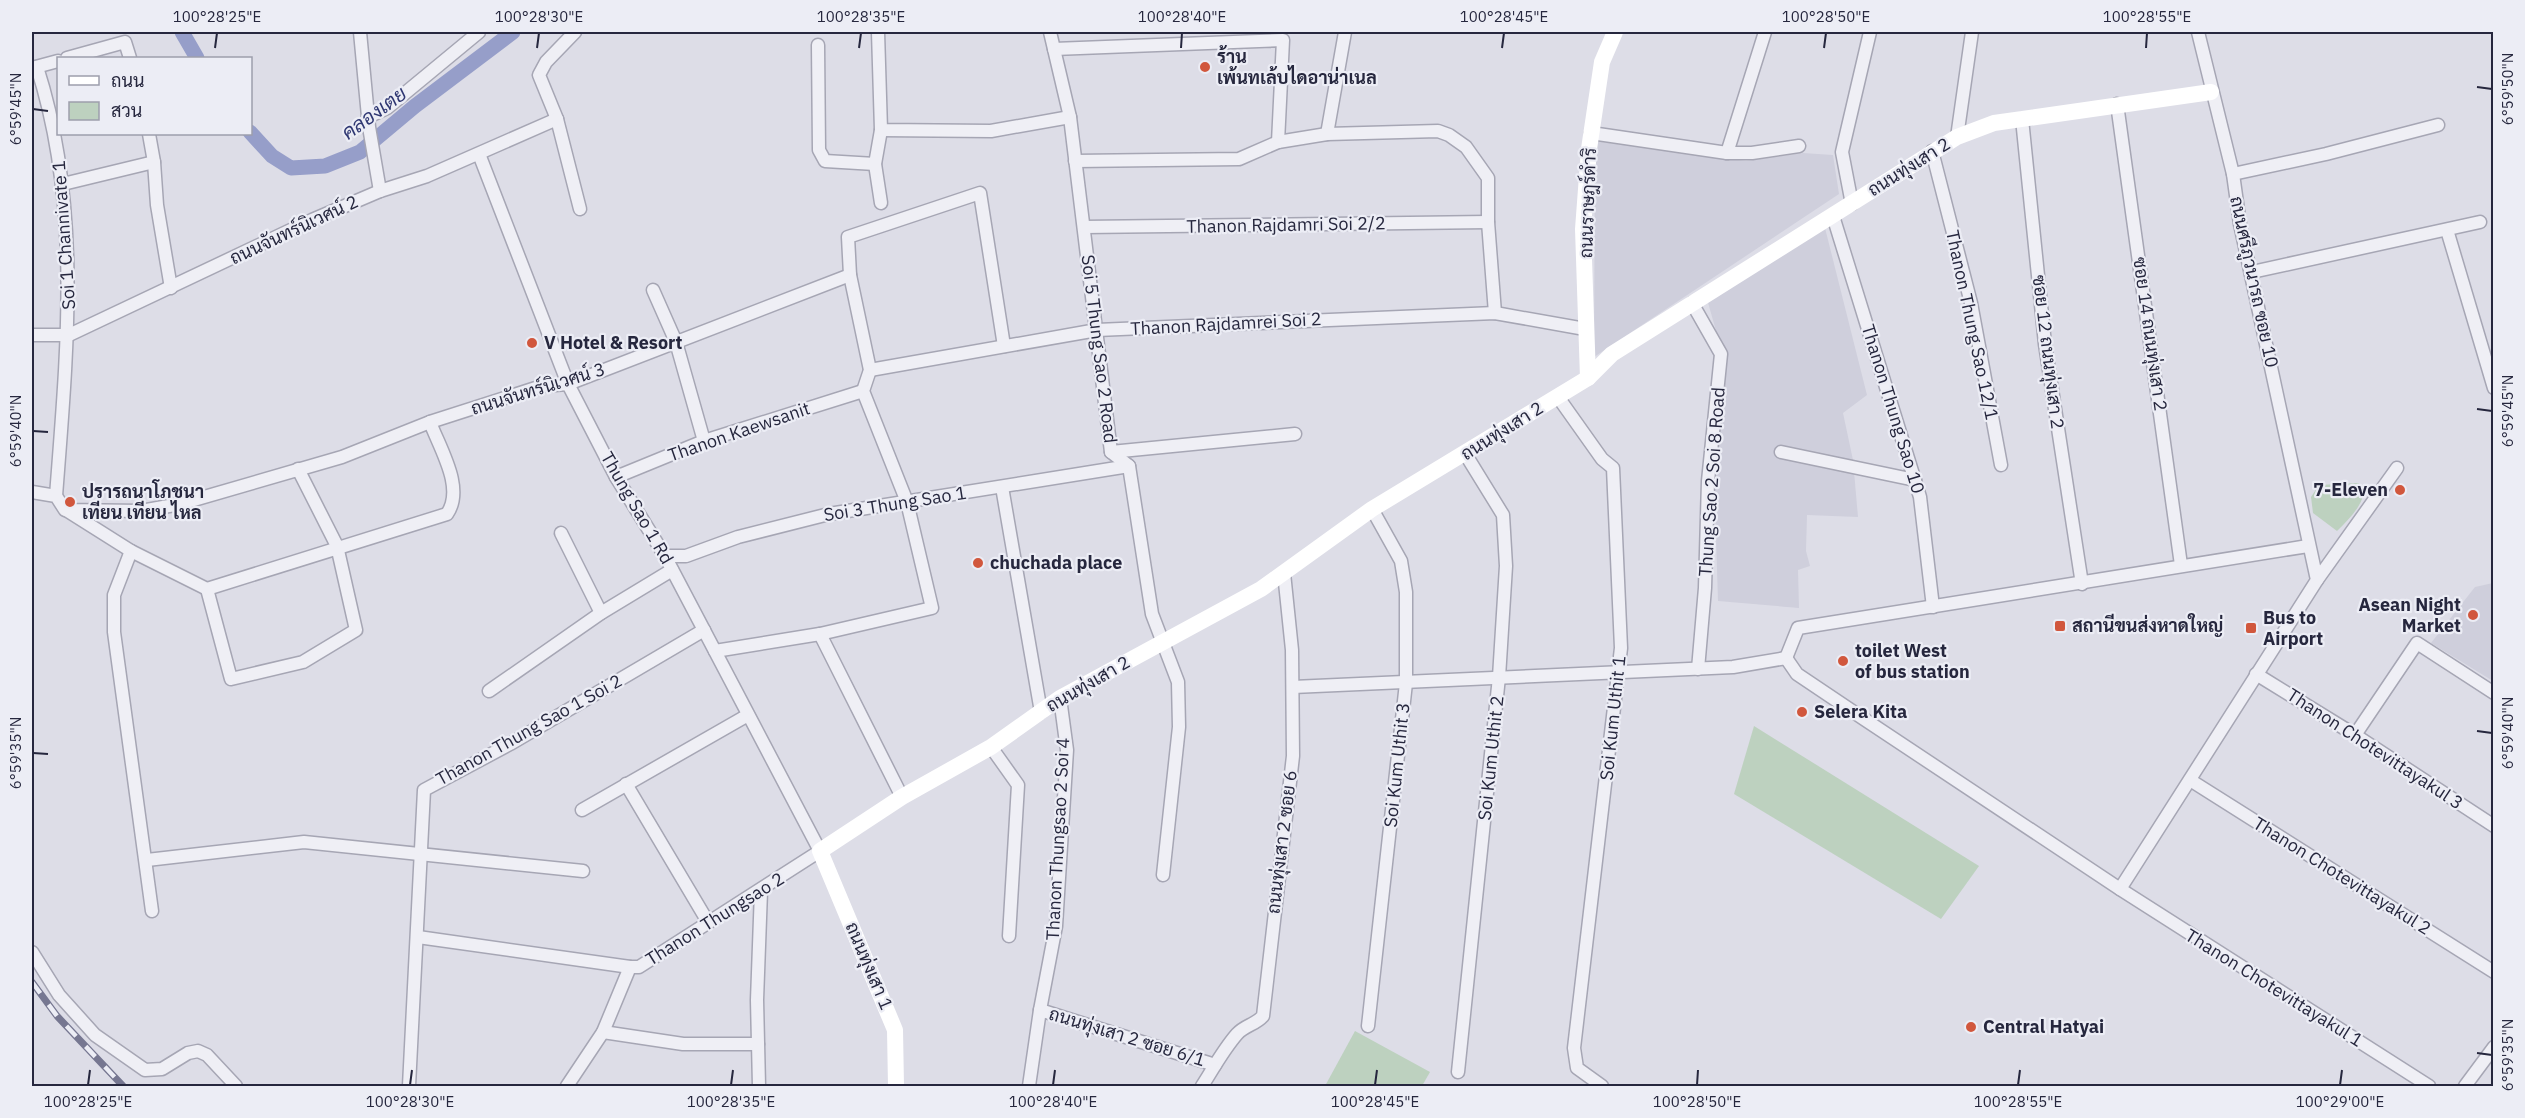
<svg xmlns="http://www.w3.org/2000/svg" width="2525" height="1118" font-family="'IBM Plex Sans',Sarabun,sans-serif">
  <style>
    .built { fill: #cfcfdc }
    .green { fill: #bdd1bf }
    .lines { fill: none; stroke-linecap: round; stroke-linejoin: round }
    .canal { stroke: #969ec9; stroke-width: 15 }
    .street-casing { stroke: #a6a6b4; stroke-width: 15 }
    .street { stroke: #efeff5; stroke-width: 12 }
    .secondary { stroke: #fff; stroke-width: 16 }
    .rail-casing { stroke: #767791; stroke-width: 7 }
    .rail { stroke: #ecedf5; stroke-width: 4.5; stroke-dasharray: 14; stroke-linecap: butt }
    .ticks { fill: none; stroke: #26273e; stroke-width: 2 }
    .poi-dot { fill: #d1573d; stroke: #ecedf5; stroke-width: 2 }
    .labels { text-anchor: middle; stroke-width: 4.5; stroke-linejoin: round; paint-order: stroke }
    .poi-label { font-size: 18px; font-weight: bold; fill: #26273e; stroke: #ecedf5; text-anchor: start }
    .street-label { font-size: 18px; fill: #26273e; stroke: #ecedf5 }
    .water-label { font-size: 20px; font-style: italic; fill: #2f3772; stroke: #ecedf5 }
    .neatline { fill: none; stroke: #26273e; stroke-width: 2 }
    .ticks-label { font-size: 15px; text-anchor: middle; fill: #26273e }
  </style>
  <rect width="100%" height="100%" fill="#dddde7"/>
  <g class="built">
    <path d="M 1595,141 L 1746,161 L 1803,153 L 1833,155 L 1839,194 L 1594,357 Z"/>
    <path d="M 1824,224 L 1867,395 L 1843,413 L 1853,460 L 1858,517 L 1807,515 L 1806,551 L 1810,566 L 1798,570 L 1799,608 L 1718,601 L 1714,473 L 1724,359 L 1707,299 Z"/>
    <path d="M 2493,583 L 2493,681 L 2431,643 L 2475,587 Z"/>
  </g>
  <g class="green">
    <path d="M 2358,483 L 2365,487 C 2363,506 2350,518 2337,531 L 2313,513 L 2311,497 L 2319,485 Z"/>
    <path d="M 1754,726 L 1979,866 L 1941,919 L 1734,794 Z"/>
    <path d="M 1355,1031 L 1430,1072 L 1422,1086 L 1325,1086 Z"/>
  </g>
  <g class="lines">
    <g class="canal">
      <path d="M 182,32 L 197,58"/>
      <path d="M 250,132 L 272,156 L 291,168 L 325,166 L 360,152 L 415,106 L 513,32"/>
    </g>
    <g class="street-casing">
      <g id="street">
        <path d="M 360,32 L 369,127 L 380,191"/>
        <path d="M 575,32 L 546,62 L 539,75 L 557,119 L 580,209"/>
        <path d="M 878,32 L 881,130 L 991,131 L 1070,117"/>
        <path d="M 1050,32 L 1070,117 L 1111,452 L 1129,466 L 1152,614 L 1178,682 L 1179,727 L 1163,875"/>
        <path d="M 818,45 L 819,150 L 825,161 L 875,164"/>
        <path d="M 1054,49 L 1283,40 L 1278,142"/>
        <path d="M 67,58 L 125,42 L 130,58"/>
        <path d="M 37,67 C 82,207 67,352 56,496"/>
        <path d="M 32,68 L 58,61"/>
        <path d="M 2117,104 L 2181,565"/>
        <path d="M 368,117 L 387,108 L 479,32"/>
        <path d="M 2022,119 L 2045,344 L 2082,584"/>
        <path d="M 1591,133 L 1727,153 L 1752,153 L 1799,146"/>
        <path d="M 149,134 L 154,162 L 157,205 L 171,288"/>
        <path d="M 1327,134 L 1345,32"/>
        <path d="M 1957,137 L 1972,32"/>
        <path d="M 1932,151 L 1971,303 L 2001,465"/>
        <path d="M 1727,153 L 1765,32"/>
        <path d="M 479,154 L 568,384 L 616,477 L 665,556 L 820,851 L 639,967 L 630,967 L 603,1032 L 567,1086"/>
        <path d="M 1075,161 L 1239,159 L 1278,142 L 1327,134 L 1438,131 L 1449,135 L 1466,147 L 1488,178 L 1488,222 L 1495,313"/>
        <path d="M 2233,174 L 2326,154 L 2438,125"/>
        <path d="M 63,184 L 154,162"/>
        <path d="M 881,203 L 875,164 L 881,130"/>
        <path d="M 1852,204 L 1842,152 L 1870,32"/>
        <path d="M 1833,216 L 1920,497 L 1933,607"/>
        <path d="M 1084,227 L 1488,222"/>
        <path d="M 2447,230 L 2494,388"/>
        <path d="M 2252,272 L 2480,222"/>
        <path d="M 653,290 L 676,342 L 704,441"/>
        <path d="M 1692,303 L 1721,354 L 1708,481 L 1705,588 L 1698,669"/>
        <path d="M 32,335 L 69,335 L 312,220 L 380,191 L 427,176 L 557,119"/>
        <path d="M 870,370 L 1097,330 L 1495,313 L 1585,329"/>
        <path d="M 1558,397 L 1602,459 L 1613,468 L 1621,648 L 1574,1048 L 1577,1068 L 1602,1086"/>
        <path d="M 1111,452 L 1295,434"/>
        <path d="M 1781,452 L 1915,480"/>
        <path d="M 616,477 L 704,441 L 863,391"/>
        <path d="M 1002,487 L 1041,712"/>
        <path d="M 32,492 L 56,496 L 65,510 L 141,511 L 180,504 L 342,457 L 430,422 L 542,386 L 568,384 L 850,275"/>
        <path d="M 66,510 L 131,551 L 207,589 L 447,514 C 465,488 440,449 430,422"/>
        <path d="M 561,533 L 601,613"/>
        <path d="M 131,551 L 114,595 L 114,632 L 152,911"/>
        <path d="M 665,556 L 686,556 L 738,537 L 829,514 L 1129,466"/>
        <path d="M 2317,580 L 2397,468"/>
        <path d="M 207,589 L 231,679 L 303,662 L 356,630 L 337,546 L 298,469"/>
        <path d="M 820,634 L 902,797"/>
        <path d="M 715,651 L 820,634 L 932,608 L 907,502 L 863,391 L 870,370 L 850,275 L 848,237 L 980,193 L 1004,346"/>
        <path d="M 1786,658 L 1797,674 L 1864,719 L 2120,889 L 2429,1086"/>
        <path d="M 1786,658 L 1798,628 L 2308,546"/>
        <path d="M 2256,674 L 2355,735 L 2494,826"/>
        <path d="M 1293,687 L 1733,667 L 1786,658"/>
        <path d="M 489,691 L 601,613 L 672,570"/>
        <path d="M 2355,735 L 2417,643 L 2494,693"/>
        <path d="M 991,747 L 1018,785 L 1009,936"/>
        <path d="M 2190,780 L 2494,972"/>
        <path d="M 626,784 L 708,922"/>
        <path d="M 582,810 L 748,715"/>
        <path d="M 147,860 L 304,842 L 583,871"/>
        <path d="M 2120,889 L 2317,580 L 2240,224 L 2233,174 L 2198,32"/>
        <path d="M 418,937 L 630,967"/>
        <path d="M 32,952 L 59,995 L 95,1035 L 145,1070 L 162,1069 L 188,1053 L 198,1051 L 207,1055 L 236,1086"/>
        <path d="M 1040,1010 L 1215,1065"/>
        <path d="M 1368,1026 L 1406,683 L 1406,592 L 1401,561 L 1372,509"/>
        <path d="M 603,1032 L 683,1044 L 758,1044"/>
        <path d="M 1458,1072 L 1499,677 L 1506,566 L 1503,515 L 1466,455"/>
        <path d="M 409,1086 L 424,790 L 510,744 L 704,630"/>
        <path d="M 759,1086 L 757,1000 L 761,891"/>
        <path d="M 1029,1086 L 1040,1010 L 1056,926 L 1067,750 L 1060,698"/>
        <path d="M 1202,1086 C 1213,1069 1223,1050 1237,1034 C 1245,1025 1255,1025 1263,1016 L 1293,756 L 1292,650 L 1284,573"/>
        <path d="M 2465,1086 L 2494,1047"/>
      </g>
    </g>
    <use href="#street" class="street"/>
    <g class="secondary">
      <path d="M 1588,378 L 1583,229 L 1589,149 L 1602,62 L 1615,32"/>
      <path d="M 896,1086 L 895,1030 L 820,851 L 902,797 L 991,747 L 1060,698 L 1261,589 L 1372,509 L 1588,378 L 1612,354 L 1957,137 L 1994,123 L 2211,92"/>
    </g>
    <g class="rail-casing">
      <path id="rail" d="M 32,982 L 57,1016 L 123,1086"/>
    </g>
    <use href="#rail" class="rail"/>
  </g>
  <path class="ticks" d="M 215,48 L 217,33M 537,48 L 539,33M 859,48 L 861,33M 1181,48 L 1182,33M 1502,48 L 1504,33M 1824,48 L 1826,33M 2146,48 L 2147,33M 2477,87 L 2492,89M 33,109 L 48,111M 2477,409 L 2492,411M 33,431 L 48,432M 2477,731 L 2492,733M 33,753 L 48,754M 2477,1053 L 2492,1055M 88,1085 L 90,1070M 410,1085 L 412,1070M 731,1085 L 733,1070M 1053,1085 L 1055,1070M 1375,1085 L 1377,1070M 1697,1085 L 1698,1070M 2018,1085 L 2020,1070M 2340,1085 L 2342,1070"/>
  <g class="poi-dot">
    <circle cx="1205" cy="67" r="6"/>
    <circle cx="532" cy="343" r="6"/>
    <circle cx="2400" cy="490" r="6"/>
    <circle cx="70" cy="502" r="6"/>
    <circle cx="978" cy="563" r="6"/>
    <circle cx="2473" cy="615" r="6"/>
    <rect x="2054" y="620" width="12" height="12" rx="3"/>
    <rect x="2245" y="622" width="12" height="12" rx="3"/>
    <circle cx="1843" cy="661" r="6"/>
    <circle cx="1802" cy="712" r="6"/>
    <circle cx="1971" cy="1027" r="6"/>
  </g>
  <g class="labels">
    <g class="poi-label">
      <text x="1217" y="63">ร้าน<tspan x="1217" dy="21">เพ้นทเล้บไดอาน่าเนล</tspan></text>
      <text x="544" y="349">V Hotel &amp; Resort</text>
      <text x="2388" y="496" text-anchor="end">7-Eleven</text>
      <text x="82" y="498">ปรารถนาโภชนา<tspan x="82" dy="21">เทียน เทียน ไหล</tspan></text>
      <text x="990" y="569">chuchada place</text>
      <text x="2461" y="611" text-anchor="end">Asean Night<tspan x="2461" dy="21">Market</tspan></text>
      <text x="2263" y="624">Bus to<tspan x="2263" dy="21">Airport</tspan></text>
      <text x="2072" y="632">สถานีขนส่งหาดใหญ่</text>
      <text x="1855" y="657">toilet West<tspan x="1855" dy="21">of bus station</tspan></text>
      <text x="1814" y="718">Selera Kita</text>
      <text x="1983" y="1033">Central Hatyai</text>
    </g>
    <g class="street-label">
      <text transform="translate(1909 167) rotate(-32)" y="6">ถนนทุ่งเสา 2</text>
      <text transform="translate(1588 203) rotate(-88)" y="6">ถนนราษฎร์ดำริ</text>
      <text transform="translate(1286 225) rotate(-1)" y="6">Thanon Rajdamri Soi 2/2</text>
      <text transform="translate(294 230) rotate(-25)" y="6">ถนนจันทร์นิเวศน์ 2</text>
      <text transform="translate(64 235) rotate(-94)" y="6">Soi 1 Channivate 1</text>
      <text transform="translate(2254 282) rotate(78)" y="6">ถนนศรีภูวนารถ ซอย 10</text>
      <text transform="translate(1226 324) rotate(-3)" y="6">Thanon Rajdamrei Soi 2</text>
      <text transform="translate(1972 325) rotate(78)" y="6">Thanon Thung Sao 12/1</text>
      <text transform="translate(2150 334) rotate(82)" y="6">ซอย 14 ถนนทุ่งเสา 2</text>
      <text transform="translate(1099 349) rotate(83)" y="6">Soi 5 Thung Sao 2 Road</text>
      <text transform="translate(2048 352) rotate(83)" y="6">ซอย 12 ถนนทุ่งเสา 2</text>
      <text transform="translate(538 389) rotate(-17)" y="6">ถนนจันทร์นิเวศน์ 3</text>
      <text transform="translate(1893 409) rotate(73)" y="6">Thanon Thung Sao 10</text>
      <text transform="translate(1502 431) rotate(-32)" y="6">ถนนทุ่งเสา 2</text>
      <text transform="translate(739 432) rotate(-19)" y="6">Thanon Kaewsanit</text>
      <text transform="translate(1712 482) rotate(-86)" y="6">Thung Sao 2 Soi 8 Road</text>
      <text transform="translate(895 504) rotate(-9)" y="6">Soi 3 Thung Sao 1</text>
      <text transform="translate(637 508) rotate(60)" y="6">Thung Sao 1 Rd</text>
      <text transform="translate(1088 684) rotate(-30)" y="6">ถนนทุ่งเสา 2</text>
      <text transform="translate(1613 718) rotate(-84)" y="6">Soi Kum Uthit 1</text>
      <text transform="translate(529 730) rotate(-29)" y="6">Thanon Thung Sao 1 Soi 2</text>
      <text transform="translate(2375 749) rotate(33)" y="6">Thanon Chotevittayakul 3</text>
      <text transform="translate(1491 758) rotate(-84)" y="6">Soi Kum Uthit 2</text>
      <text transform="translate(1397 765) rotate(-84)" y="6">Soi Kum Uthit 3</text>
      <text transform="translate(1058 839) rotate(-87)" y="6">Thanon Thungsao 2 Soi 4</text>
      <text transform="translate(1282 842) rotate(-83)" y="6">ถนนทุ่งเสา 2 ซอย 6</text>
      <text transform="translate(2342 876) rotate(32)" y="6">Thanon Chotevittayakul 2</text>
      <text transform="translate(715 919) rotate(-32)" y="6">Thanon Thungsao 2</text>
      <text transform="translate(869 966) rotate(67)" y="6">ถนนทุ่งเสา 1</text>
      <text transform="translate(2274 988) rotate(32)" y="6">Thanon Chotevittayakul 1</text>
      <text transform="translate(1127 1037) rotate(17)" y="6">ถนนทุ่งเสา 2 ซอย 6/1</text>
    </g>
    <g class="water-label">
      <text transform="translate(374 113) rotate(-36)" y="7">คลองเตย</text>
    </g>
  </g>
  <rect width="2525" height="1118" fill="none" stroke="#ecedf5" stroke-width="66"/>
  <rect x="57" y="57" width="195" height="78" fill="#ecedf5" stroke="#9d9eac" stroke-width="1.5"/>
  <rect x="69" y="76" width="30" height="9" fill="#ffffff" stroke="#9d9eac" stroke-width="1.5"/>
  <text x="111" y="87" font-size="18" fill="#26273e">ถนน</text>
  <rect x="69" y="102" width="30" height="18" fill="#bdd1bf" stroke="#9d9eac" stroke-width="1.5"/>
  <text x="111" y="117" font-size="18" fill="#26273e">สวน</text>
  <rect x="33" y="33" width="2459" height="1052" class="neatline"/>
  <g class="ticks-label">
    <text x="217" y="22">100°28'25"E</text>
    <text x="539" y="22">100°28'30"E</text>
    <text x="861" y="22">100°28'35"E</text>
    <text x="1182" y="22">100°28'40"E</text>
    <text x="1504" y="22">100°28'45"E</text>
    <text x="1826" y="22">100°28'50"E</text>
    <text x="2147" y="22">100°28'55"E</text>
    <text transform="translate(2508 89) rotate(-90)" y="5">6°59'50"N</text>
    <text transform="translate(16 109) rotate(-90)" y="5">6°59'45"N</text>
    <text transform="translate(2508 411) rotate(-90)" y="5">6°59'45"N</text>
    <text transform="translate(16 431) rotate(-90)" y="5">6°59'40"N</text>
    <text transform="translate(2508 733) rotate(-90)" y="5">6°59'40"N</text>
    <text transform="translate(16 753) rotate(-90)" y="5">6°59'35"N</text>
    <text transform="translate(2508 1055) rotate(-90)" y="5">6°59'35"N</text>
    <text x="88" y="1107">100°28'25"E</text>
    <text x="410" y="1107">100°28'30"E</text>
    <text x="731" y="1107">100°28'35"E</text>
    <text x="1053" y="1107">100°28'40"E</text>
    <text x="1375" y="1107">100°28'45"E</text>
    <text x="1697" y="1107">100°28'50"E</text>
    <text x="2018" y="1107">100°28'55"E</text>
    <text x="2340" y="1107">100°29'00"E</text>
  </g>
</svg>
